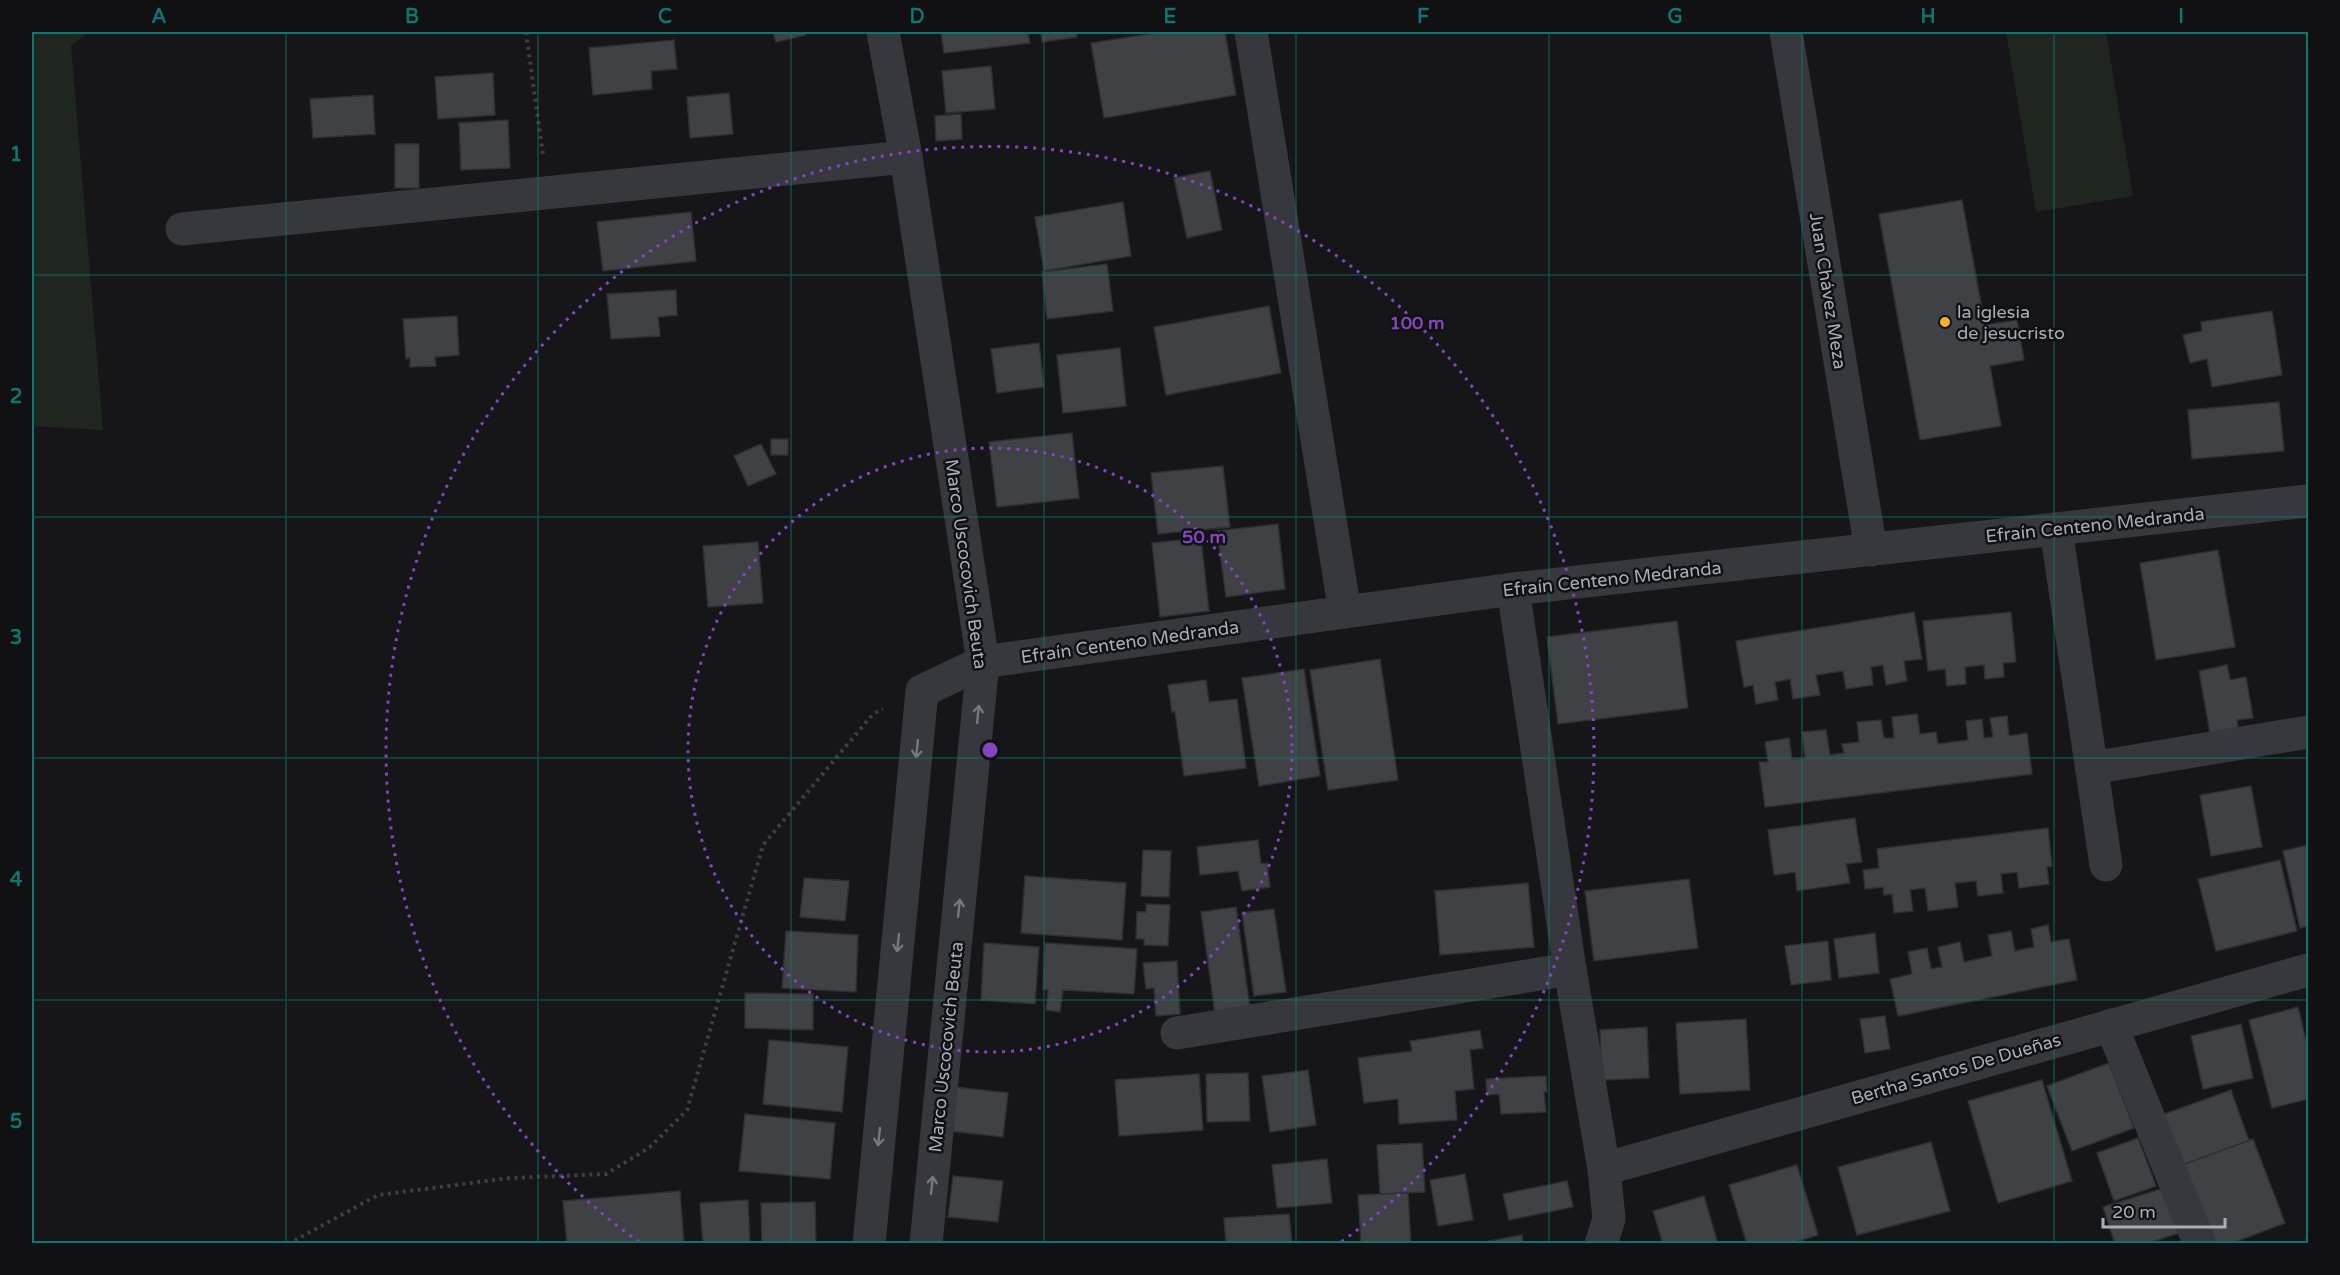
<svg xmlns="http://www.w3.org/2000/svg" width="2340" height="1275" font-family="'Varela Round',sans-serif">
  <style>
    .green { fill: #1e261f }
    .building { fill: #404145; stroke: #303034; stroke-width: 1.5 }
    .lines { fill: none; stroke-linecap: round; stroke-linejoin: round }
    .path { stroke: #3d3f44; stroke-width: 4; stroke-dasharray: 3 4.5; stroke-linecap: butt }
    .street { stroke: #37383d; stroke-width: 33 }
    .oneway { stroke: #757881 }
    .grid { fill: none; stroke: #0f766e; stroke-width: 1.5; stroke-opacity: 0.55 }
    .ring { fill: none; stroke: #8446be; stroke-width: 3; stroke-dasharray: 3 6 }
    .poi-dot { fill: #f2b134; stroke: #111113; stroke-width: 2 }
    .labels { text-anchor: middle; stroke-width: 5; stroke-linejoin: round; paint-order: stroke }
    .street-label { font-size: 18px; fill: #a8adb8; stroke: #111113 }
    .poi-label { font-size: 18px; fill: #a8adb8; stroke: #111113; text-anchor: start }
    .centre { fill: #8446be; stroke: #111113; stroke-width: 3 }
    .ring-label { font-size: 18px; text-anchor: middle; font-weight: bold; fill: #8446be; stroke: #111113; stroke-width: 5; stroke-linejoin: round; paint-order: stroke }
    .neatline { fill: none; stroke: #0f766e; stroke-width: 2 }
    .grid-label { font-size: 20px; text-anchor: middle; font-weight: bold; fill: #0f766e }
  </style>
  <rect width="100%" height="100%" fill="#161618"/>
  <g class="green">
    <path d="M 32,32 L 88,32 L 71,46 L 103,430 L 32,426 Z"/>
    <path d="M 2006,32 L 2106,32 L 2133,196 L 2036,212 Z"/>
  </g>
  <g class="building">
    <path d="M 773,32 L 806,32 L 806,35 L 776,42 Z"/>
    <path d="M 941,32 L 1028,32 L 1030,43 L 944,53 Z"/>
    <path d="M 1041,32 L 1076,32 L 1077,37 L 1042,42 Z"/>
    <path d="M 1162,32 L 1225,32 L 1236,95 L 1104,118 L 1091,43 Z"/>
    <path d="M 674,40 L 677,69 L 651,71 L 652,89 L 593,95 L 589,48 Z"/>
    <path d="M 991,66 L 995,109 L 946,113 L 942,71 Z"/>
    <path d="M 493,73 L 495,115 L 438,119 L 435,77 Z"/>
    <path d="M 729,93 L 733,134 L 690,138 L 687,97 Z"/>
    <path d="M 373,95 L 375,134 L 313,138 L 310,99 Z"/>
    <path d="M 961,114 L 962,139 L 936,141 L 935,116 Z"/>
    <path d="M 508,120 L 510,168 L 461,170 L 459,123 Z"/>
    <rect x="395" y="144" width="24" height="44"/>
    <path d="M 1210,171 L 1222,230 L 1187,238 L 1174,178 Z"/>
    <path d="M 1962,200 L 1985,325 L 2017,320 L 2024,360 L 1990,366 L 2001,426 L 1920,440 L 1879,214 Z"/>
    <path d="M 1123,202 L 1131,256 L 1044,271 L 1035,217 Z"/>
    <path d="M 691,212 L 696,261 L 603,271 L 597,222 Z"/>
    <path d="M 1107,264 L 1113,311 L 1047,319 L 1042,272 Z"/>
    <path d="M 676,290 L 677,315 L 658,317 L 660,336 L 611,339 L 607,294 Z"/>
    <path d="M 1269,306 L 1281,373 L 1166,395 L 1154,327 Z"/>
    <path d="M 2272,311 L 2282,375 L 2212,387 L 2207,359 L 2190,363 L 2183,335 L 2202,331 L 2201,322 Z"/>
    <path d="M 457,316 L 459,355 L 435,357 L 436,366 L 410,367 L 410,358 L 406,359 L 403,319 Z"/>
    <path d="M 1039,343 L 1044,387 L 997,393 L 991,349 Z"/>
    <path d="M 1120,348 L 1126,406 L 1063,413 L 1057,355 Z"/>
    <path d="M 2279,402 L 2284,451 L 2192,459 L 2188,410 Z"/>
    <path d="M 1072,433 L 1079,498 L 997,507 L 989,442 Z"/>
    <rect x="771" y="439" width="17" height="16"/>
    <path d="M 761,444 L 776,474 L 748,486 L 734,456 Z"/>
    <path d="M 1223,466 L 1230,527 L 1158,534 L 1151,473 Z"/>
    <path d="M 1278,524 L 1285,589 L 1226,597 L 1217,531 Z"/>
    <path d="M 1201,538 L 1209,611 L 1160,617 L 1152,543 Z"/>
    <path d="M 758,542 L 763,603 L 708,607 L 703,546 Z"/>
    <path d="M 2218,550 L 2235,647 L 2156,660 L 2140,563 Z"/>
    <path d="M 1914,612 L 1922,659 L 1904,661 L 1907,681 L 1886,685 L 1883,665 L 1871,667 L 1873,685 L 1846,689 L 1843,671 L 1816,675 L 1820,695 L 1793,699 L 1790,679 L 1775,682 L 1778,700 L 1756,704 L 1753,685 L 1744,687 L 1736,641 Z"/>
    <path d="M 2011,612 L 2016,662 L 2003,663 L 2004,677 L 1985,679 L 1984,665 L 1965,667 L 1966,684 L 1947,686 L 1945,669 L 1928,671 L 1923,621 Z"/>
    <path d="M 1677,621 L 1688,708 L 1558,724 L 1547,637 Z"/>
    <path d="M 1380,659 L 1398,780 L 1328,790 L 1310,670 Z"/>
    <path d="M 2227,665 L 2230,680 L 2246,677 L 2253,718 L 2237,720 L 2238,728 L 2210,733 L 2199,671 Z"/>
    <path d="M 1304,669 L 1320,776 L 1259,786 L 1242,678 Z"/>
    <path d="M 1206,680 L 1209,702 L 1237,699 L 1246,768 L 1184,776 L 1175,712 L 1172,712 L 1168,685 Z"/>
    <path d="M 1917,714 L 1920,734 L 1936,732 L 1938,744 L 1968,740 L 1966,721 L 1982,719 L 1984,738 L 1993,737 L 1990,718 L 2007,716 L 2009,736 L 2027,733 L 2032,774 L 1765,807 L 1759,762 L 1768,762 L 1765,742 L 1789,738 L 1792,759 L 1805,758 L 1802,732 L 1826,730 L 1830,755 L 1844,753 L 1842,744 L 1859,742 L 1857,722 L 1881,720 L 1884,738 L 1894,738 L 1892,717 Z"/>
    <path d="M 2251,786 L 2262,847 L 2211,856 L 2200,795 Z"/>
    <path d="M 1855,818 L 1862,862 L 1846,864 L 1850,883 L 1797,891 L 1795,872 L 1774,875 L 1768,830 Z"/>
    <path d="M 2048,828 L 2052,866 L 2047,867 L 2049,884 L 2019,888 L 2017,872 L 2001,874 L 2003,893 L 1978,896 L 1976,881 L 1955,883 L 1958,907 L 1928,911 L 1925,888 L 1910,890 L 1913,911 L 1894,913 L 1892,894 L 1884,895 L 1883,887 L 1865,889 L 1863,870 L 1879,868 L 1877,849 Z"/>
    <path d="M 1258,840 L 1261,864 L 1267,863 L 1270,887 L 1242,891 L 1238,871 L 1200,875 L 1197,847 Z"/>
    <path d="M 2308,845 L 2308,926 L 2300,928 L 2283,851 Z"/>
    <path d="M 1143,850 L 1171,851 L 1169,897 L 1141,896 Z"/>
    <path d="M 2280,860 L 2297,931 L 2216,951 L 2198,879 Z"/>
    <path d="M 1025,876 L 1126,883 L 1122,940 L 1021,933 Z"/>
    <path d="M 804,878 L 849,881 L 845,921 L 800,917 Z"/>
    <path d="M 1689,879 L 1698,948 L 1594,961 L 1585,891 Z"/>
    <path d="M 1528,883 L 1534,947 L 1440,955 L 1435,891 Z"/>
    <path d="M 1146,904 L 1170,905 L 1168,946 L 1144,945 L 1144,939 L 1136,939 L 1137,912 L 1146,912 Z"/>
    <path d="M 1236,907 L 1250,1009 L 1215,1014 L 1201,912 Z"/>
    <path d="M 1274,909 L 1286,992 L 1254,996 L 1242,913 Z"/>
    <path d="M 2048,925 L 2051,942 L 2069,939 L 2077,980 L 1898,1016 L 1890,979 L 1912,974 L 1908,952 L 1927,948 L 1931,969 L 1942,967 L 1938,947 L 1960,942 L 1964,962 L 1992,956 L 1988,935 L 2011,931 L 2015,951 L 2034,947 L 2031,929 Z"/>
    <path d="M 786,931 L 858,935 L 856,992 L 782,988 Z"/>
    <path d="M 1875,933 L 1879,973 L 1839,978 L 1834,939 Z"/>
    <path d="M 1828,941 L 1831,980 L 1791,985 L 1785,946 Z"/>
    <path d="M 984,943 L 1039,947 L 1035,1004 L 981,1000 Z"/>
    <path d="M 1045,943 L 1137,949 L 1134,994 L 1063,990 L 1060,1012 L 1046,1010 L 1048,990 L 1043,989 Z"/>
    <path d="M 1177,961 L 1180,1014 L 1156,1016 L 1154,988 L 1146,989 L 1143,963 Z"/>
    <path d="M 745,993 L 813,994 L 813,1030 L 745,1028 Z"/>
    <path d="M 2298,1007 L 2308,1049 L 2308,1099 L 2272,1108 L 2249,1020 Z"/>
    <path d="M 1885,1016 L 1890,1049 L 1865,1053 L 1860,1019 Z"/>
    <path d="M 1746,1019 L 1750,1090 L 1680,1094 L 1676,1023 Z"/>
    <path d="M 2241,1024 L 2253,1078 L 2203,1089 L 2191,1036 Z"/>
    <path d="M 1647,1027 L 1649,1078 L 1602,1080 L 1600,1030 Z"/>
    <path d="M 1480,1030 L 1483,1048 L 1470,1050 L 1474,1089 L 1455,1091 L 1457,1120 L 1399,1124 L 1398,1099 L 1364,1103 L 1358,1058 L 1412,1051 L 1410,1041 Z"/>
    <path d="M 769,1040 L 848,1047 L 842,1112 L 763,1104 Z"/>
    <path d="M 2109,1063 L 2134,1128 L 2072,1151 L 2047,1086 Z"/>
    <path d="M 1308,1070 L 1316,1125 L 1270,1132 L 1262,1076 Z"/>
    <path d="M 1248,1073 L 1250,1121 L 1207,1122 L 1206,1074 Z"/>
    <path d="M 1199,1074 L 1203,1130 L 1119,1136 L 1115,1080 Z"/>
    <path d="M 1546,1076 L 1547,1092 L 1544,1092 L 1546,1112 L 1501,1114 L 1499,1094 L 1487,1095 L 1486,1079 Z"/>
    <path d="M 2042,1080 L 2072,1181 L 1998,1203 L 1968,1101 Z"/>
    <path d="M 954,1087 L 1008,1093 L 1003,1137 L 949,1131 Z"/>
    <path d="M 2231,1090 L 2249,1141 L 2177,1167 L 2159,1116 Z"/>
    <path d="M 745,1114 L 835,1123 L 830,1179 L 739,1171 Z"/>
    <path d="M 2138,1138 L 2156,1186 L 2114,1201 L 2097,1153 Z"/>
    <path d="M 2253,1139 L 2285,1223 L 2230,1244 L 2205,1244 L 2177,1167 Z"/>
    <path d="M 1931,1142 L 1950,1211 L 1857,1235 L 1838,1167 Z"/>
    <path d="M 1422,1143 L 1425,1192 L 1380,1194 L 1377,1145 Z"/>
    <path d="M 1327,1159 L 1332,1203 L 1277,1208 L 1272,1165 Z"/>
    <path d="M 1797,1165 L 1818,1235 L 1789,1244 L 1747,1244 L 1729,1185 Z"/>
    <path d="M 1465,1174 L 1473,1220 L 1438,1226 L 1430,1180 Z"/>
    <path d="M 953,1176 L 1003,1181 L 998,1222 L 948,1217 Z"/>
    <path d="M 1567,1181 L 1573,1207 L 1509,1220 L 1503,1194 Z"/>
    <path d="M 2167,1187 L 2182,1232 L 2146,1244 L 2115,1244 L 2103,1207 Z"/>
    <path d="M 680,1191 L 684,1244 L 567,1244 L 563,1201 Z"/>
    <path d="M 1408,1193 L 1411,1244 L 1361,1244 L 1358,1195 Z"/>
    <path d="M 1704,1196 L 1718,1244 L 1663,1244 L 1653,1211 Z"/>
    <path d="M 748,1200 L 750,1244 L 703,1244 L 700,1203 Z"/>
    <path d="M 815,1202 L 816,1242 L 762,1243 L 761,1203 Z"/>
    <path d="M 1289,1214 L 1292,1244 L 1226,1244 L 1224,1218 Z"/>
    <path d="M 1522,1235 L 1523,1244 L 1473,1244 Z"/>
  </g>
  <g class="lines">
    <g class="path">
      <path d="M 526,32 L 543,155"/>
      <path d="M 288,1244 L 378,1195 L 510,1178 L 606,1174 L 649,1148 L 687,1110 L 763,845 L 873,714 L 883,709"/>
    </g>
    <g class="street">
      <path d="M 883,32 L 906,157 L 983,662 L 926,1244"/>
      <path d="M 1251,32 L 1345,612"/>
      <path d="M 1786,32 L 1871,550"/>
      <path d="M 182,229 L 906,157"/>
      <path d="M 2056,529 L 2106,865"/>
      <path d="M 1513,589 L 1570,969 L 1604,1169 L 1609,1219 L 1601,1244"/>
      <path d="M 2092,768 L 2308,732"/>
      <path d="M 2111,1025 L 2200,1244"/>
      <path d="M 1177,1033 L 1570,969"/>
      <path d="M 1604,1169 L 2308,970"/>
      <path d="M 869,1244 L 922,691 L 983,662 L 1345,612 L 1513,589 L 2308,501"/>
    </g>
  </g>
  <defs><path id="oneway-shaft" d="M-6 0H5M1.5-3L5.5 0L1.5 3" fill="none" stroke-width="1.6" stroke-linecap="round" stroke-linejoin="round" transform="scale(1.5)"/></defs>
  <g class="oneway">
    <use href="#oneway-shaft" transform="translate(978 714) rotate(-84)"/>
    <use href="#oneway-shaft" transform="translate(917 749) rotate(96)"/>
    <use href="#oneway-shaft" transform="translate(959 908) rotate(-84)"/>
    <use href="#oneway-shaft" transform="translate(898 943) rotate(96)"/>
    <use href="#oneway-shaft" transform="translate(879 1137) rotate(96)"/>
    <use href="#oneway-shaft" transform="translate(932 1185) rotate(-84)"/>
  </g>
  <path class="grid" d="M 286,32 L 286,1244M 538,32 L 538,1244M 791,32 L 791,1244M 1044,32 L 1044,1244M 1296,32 L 1296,1244M 1549,32 L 1549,1244M 1802,32 L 1802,1244M 2054,32 L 2054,1244M 32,275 L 2308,275M 32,517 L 2308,517M 32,758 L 2308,758M 32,1000 L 2308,1000"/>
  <g class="ring">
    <circle cx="990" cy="750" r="302"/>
    <path d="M639 1242A604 604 0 1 1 1341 1242"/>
  </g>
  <circle class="poi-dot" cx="1945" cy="322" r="6"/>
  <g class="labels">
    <g class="street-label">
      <text transform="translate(1828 291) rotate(81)" y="6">Juan Chávez Meza</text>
      <text transform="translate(2095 525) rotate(-6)" y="6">Efraín Centeno Medranda</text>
      <text transform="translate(966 564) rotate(82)" y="6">Marco Uscocovich Beuta</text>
      <text transform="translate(1612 579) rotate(-6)" y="6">Efraín Centeno Medranda</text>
      <text transform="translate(1130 642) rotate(-8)" y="6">Efraín Centeno Medranda</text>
      <text transform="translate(946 1047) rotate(-84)" y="6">Marco Uscocovich Beuta</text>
      <text transform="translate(1956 1069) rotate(-16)" y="6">Bertha Santos De Dueñas</text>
    </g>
    <g class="poi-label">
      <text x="1957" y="318">la iglesia<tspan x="1957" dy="21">de jesucristo</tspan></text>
    </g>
  </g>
  <circle cx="990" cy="750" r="9" class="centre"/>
  <g class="ring-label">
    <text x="1417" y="329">100 m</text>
    <text x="1204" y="543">50 m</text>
  </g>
  <rect width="2340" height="1275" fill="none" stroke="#111113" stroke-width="66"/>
  <path d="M2103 1218v9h122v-9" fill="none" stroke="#a8adb8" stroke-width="3"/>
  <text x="2112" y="1218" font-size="18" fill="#a8adb8" stroke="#111113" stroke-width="4.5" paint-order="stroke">20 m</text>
  <rect x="33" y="33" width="2274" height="1209" class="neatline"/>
  <g class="grid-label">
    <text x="159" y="23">A</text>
    <text x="412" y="23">B</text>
    <text x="665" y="23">C</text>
    <text x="917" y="23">D</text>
    <text x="1170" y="23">E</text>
    <text x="1423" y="23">F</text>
    <text x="1675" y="23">G</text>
    <text x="1928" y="23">H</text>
    <text x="2181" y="23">I</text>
    <text x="16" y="161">1</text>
    <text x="16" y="403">2</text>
    <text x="16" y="644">3</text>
    <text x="16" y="886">4</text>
    <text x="16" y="1128">5</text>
  </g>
</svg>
